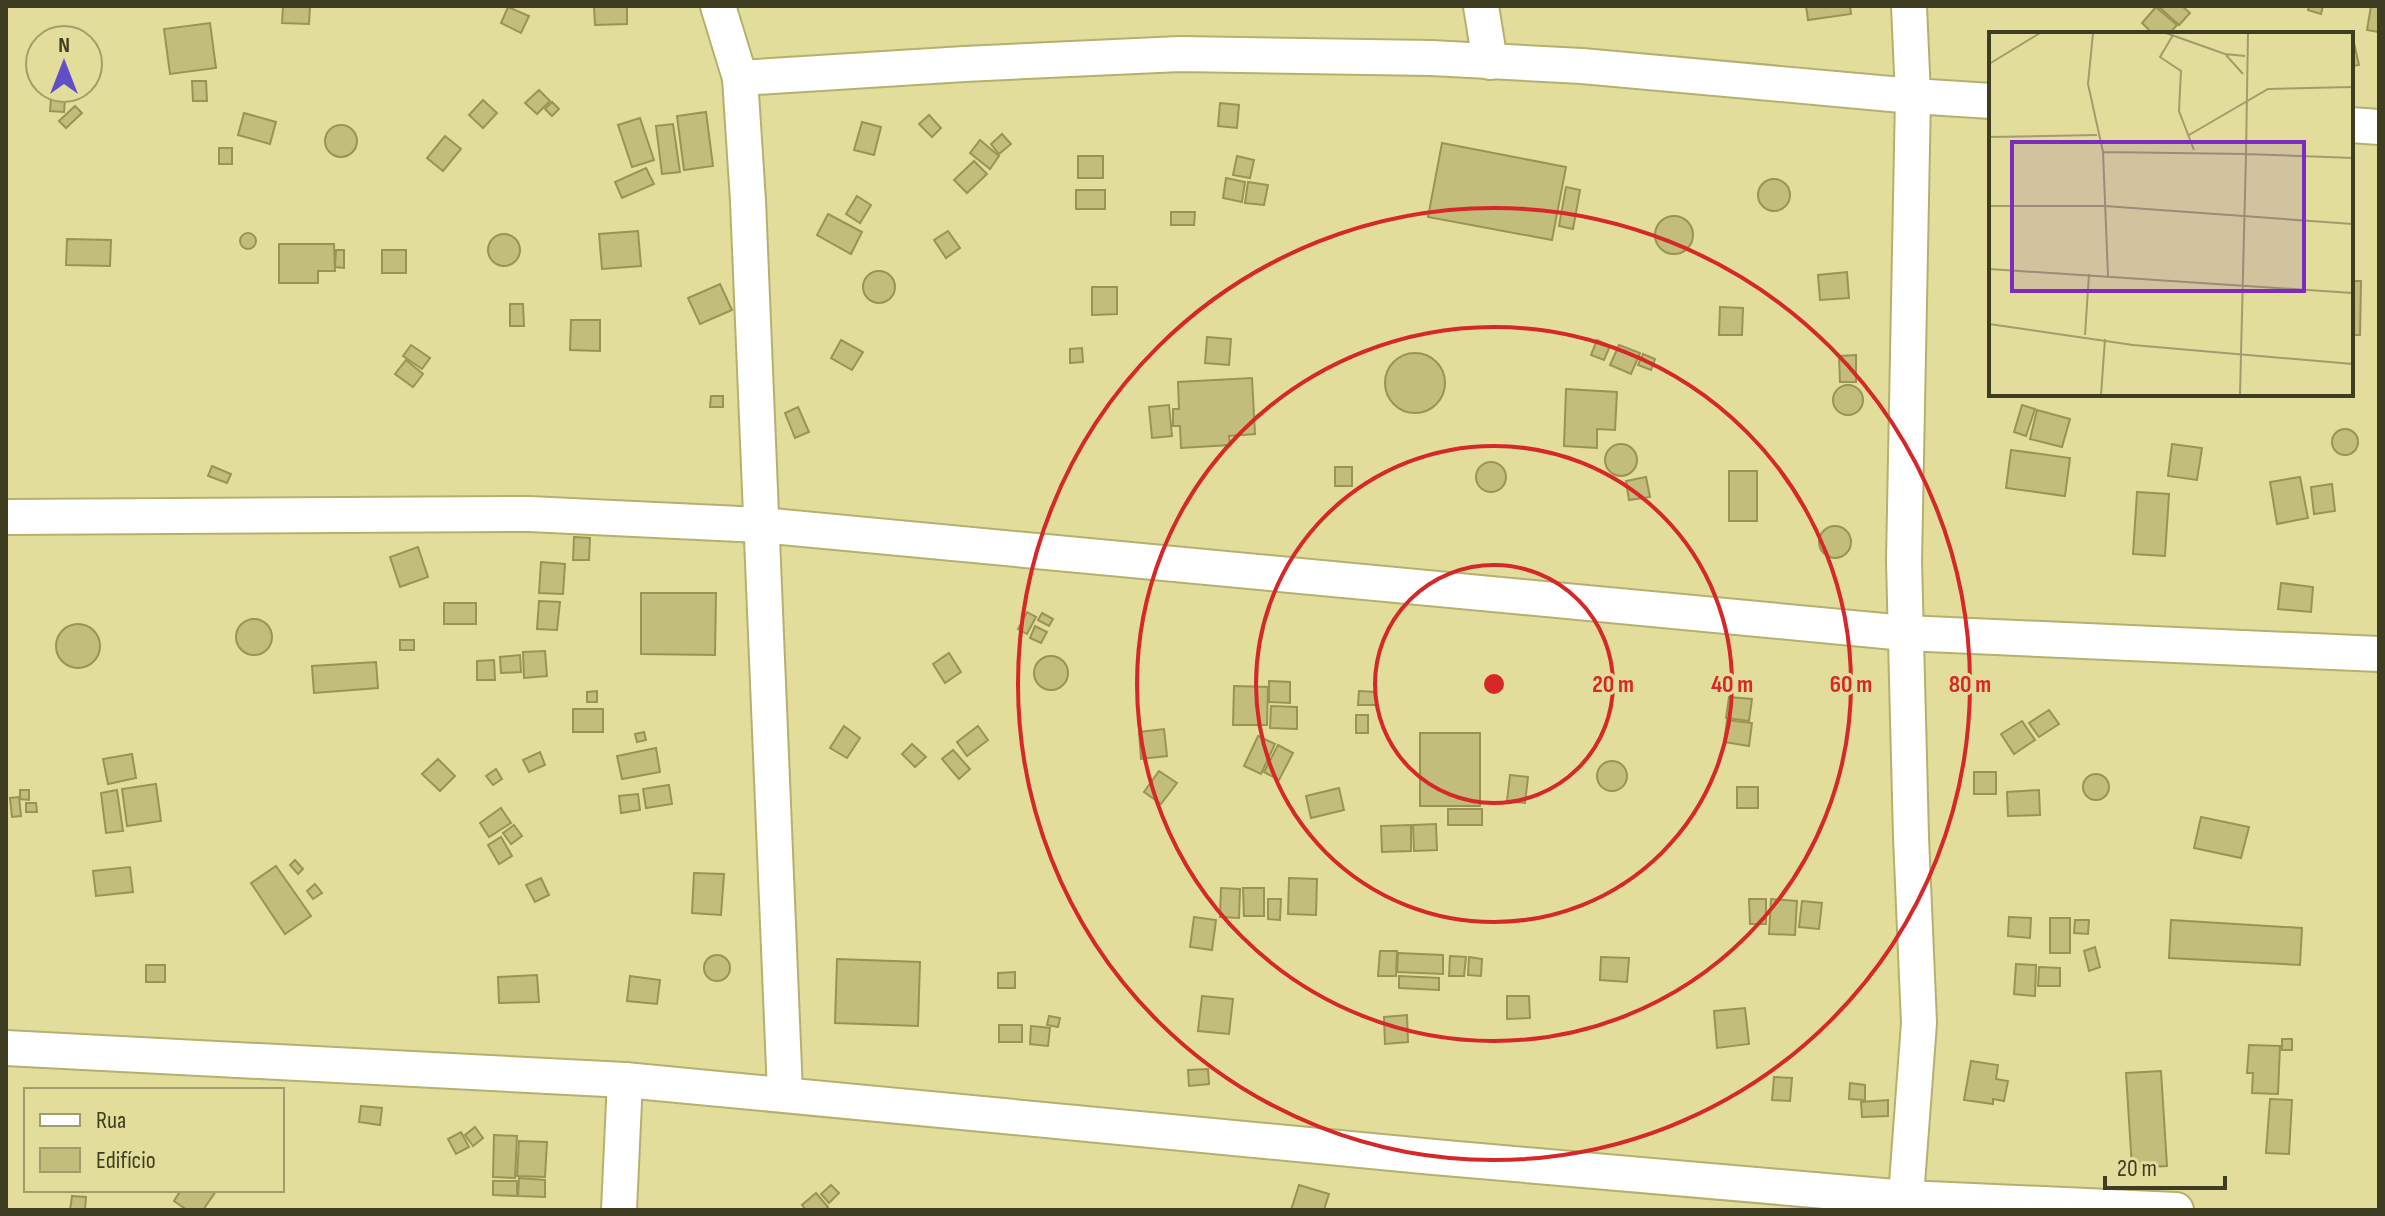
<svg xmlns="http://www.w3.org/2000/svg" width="2385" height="1216" font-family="'Sofia Sans Condensed',sans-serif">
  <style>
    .building { fill: #c2bd7b; stroke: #999453; stroke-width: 2 }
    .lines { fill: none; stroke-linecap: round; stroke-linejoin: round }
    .minor-casing { stroke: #b5b06e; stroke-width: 38 }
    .minor { stroke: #fff; stroke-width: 34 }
    .ring { fill: none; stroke: #d62828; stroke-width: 4 }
    .inset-road { fill: none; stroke: #a19d6a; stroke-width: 2 }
    .view { fill: #7b2cbf; fill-opacity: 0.15; stroke: #7b2cbf; stroke-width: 4 }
    .inset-edge { fill: none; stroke: #3f3d21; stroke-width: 4 }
    .centre { fill: #d62828; stroke: #e2dd9a; stroke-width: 4 }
    .ring-label { font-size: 24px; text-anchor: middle; font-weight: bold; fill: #d62828; stroke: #e2dd9a; stroke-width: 7; stroke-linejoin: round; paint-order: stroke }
  </style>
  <rect width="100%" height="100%" fill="#e2dd9a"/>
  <g class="building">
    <path d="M 283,6 L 310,6 L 309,24 L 282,23 Z"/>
    <path d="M 594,6 L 627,6 L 627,24 L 595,25 Z"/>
    <path d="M 1806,6 L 1850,6 L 1851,14 L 1808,20 Z"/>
    <path d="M 2182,6 L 2190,13 L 2179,25 L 2159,7 Z"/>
    <path d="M 2309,6 L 2323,6 L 2321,14 L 2308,10 Z"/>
    <path d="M 2371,6 L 2379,6 L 2379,32 L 2367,30 Z"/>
    <path d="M 508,7 L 529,16 L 521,33 L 501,23 Z"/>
    <path d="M 2156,7 L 2177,25 L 2169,34 L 2153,34 L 2142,23 Z"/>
    <path d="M 210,23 L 216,68 L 170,74 L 164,29 Z"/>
    <path d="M 2351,43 L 2354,43 L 2359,65 L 2351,66 Z"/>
    <path d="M 192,81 L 206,81 L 207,101 L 193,101 Z"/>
    <path d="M 52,88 L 66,88 L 64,112 L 50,111 Z"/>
    <path d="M 539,90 L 550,101 L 537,114 L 525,103 Z"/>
    <path d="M 483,100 L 497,113 L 483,128 L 469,115 Z"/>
    <path d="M 552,102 L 559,109 L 552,116 L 545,109 Z"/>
    <path d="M 1220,103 L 1239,105 L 1237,128 L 1218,126 Z"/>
    <path d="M 75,106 L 82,113 L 66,128 L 59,121 Z"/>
    <path d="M 706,112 L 713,166 L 684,170 L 677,116 Z"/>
    <path d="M 244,113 L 276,122 L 270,144 L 238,135 Z"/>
    <path d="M 929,115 L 941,128 L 932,137 L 919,124 Z"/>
    <path d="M 640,118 L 654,160 L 632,167 L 618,125 Z"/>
    <path d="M 862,122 L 881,127 L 874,155 L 854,150 Z"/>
    <path d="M 673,124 L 680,172 L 662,174 L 656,126 Z"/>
    <circle cx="341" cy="141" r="16"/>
    <path d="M 1002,134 L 1011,144 L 999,154 L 991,144 Z"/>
    <path d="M 445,136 L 461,149 L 443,171 L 427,158 Z"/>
    <path d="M 980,140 L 999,156 L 990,169 L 970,153 Z"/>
    <path d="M 1442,143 L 1566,167 L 1552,240 L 1428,217 Z"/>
    <rect x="219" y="148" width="13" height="16"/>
    <rect x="1078" y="156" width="25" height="22"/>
    <path d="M 1237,156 L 1254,160 L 1250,178 L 1233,175 Z"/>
    <path d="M 974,161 L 987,174 L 967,193 L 954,180 Z"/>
    <path d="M 646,168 L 654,184 L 622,198 L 615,182 Z"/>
    <path d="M 1226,178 L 1245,182 L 1242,202 L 1223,198 Z"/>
    <circle cx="1774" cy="195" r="16"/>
    <path d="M 1248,182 L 1268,185 L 1264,205 L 1245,203 Z"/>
    <path d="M 1566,187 L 1580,190 L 1573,229 L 1559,226 Z"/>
    <rect x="1076" y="190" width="29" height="19"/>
    <path d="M 857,196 L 871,205 L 860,223 L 846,214 Z"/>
    <path d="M 1171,212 L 1195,212 L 1194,225 L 1171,225 Z"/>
    <path d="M 828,214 L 862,232 L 851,254 L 817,235 Z"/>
    <circle cx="1674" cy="235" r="19"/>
    <path d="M 638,231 L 641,266 L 602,269 L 599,234 Z"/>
    <path d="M 948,231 L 960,248 L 946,258 L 934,240 Z"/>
    <circle cx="248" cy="241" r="8"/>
    <circle cx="504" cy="250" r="16"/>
    <path d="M 67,239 L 111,240 L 110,266 L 66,265 Z"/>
    <path d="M 279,244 L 334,244 L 335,271 L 318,271 L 318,283 L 279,283 Z"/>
    <path d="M 336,250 L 344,250 L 344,268 L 335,267 Z"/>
    <rect x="382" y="250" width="24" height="23"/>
    <circle cx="879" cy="287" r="16"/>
    <path d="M 1847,272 L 1849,298 L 1820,300 L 1818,275 Z"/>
    <path d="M 2351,281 L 2361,281 L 2360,335 L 2351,335 Z"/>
    <path d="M 720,284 L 732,310 L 700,324 L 688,298 Z"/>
    <path d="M 1092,287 L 1117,287 L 1117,314 L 1092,315 Z"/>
    <path d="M 510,304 L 523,304 L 524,326 L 510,326 Z"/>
    <path d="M 1720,307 L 1743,308 L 1742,335 L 1719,335 Z"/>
    <path d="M 571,320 L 600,320 L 600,351 L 570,350 Z"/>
    <path d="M 1207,337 L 1231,339 L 1229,365 L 1205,363 Z"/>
    <path d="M 841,340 L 863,352 L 852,370 L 831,358 Z"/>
    <path d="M 1597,340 L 1610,346 L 1604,360 L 1591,355 Z"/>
    <path d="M 411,345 L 430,358 L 422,369 L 403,356 Z"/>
    <path d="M 1619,345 L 1640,353 L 1631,374 L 1610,365 Z"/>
    <path d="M 1082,348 L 1083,362 L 1070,363 L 1070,349 Z"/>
    <circle cx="1415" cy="383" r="30"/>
    <path d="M 1643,354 L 1655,359 L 1651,370 L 1638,365 Z"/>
    <path d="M 1856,355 L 1856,382 L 1840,382 L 1839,356 Z"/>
    <path d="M 406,360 L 423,374 L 413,387 L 395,374 Z"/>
    <path d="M 1252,378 L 1255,434 L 1229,436 L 1230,445 L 1181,448 L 1180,426 L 1173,426 L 1173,409 L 1179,409 L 1178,382 Z"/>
    <circle cx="1848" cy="400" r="15"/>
    <path d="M 1566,389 L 1617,392 L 1615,430 L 1597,429 L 1597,448 L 1564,446 Z"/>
    <path d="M 711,396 L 723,396 L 723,407 L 710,407 Z"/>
    <path d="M 1169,405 L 1172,436 L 1152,438 L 1149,407 Z"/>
    <path d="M 2022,405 L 2035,409 L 2026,436 L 2014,432 Z"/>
    <path d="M 798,407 L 809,432 L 795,438 L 785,413 Z"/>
    <path d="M 2037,410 L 2070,419 L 2062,447 L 2030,439 Z"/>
    <circle cx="2345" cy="442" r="13"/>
    <path d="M 2172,444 L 2202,448 L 2197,480 L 2168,476 Z"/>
    <circle cx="1621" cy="460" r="16"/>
    <path d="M 2011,450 L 2070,458 L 2065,496 L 2006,488 Z"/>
    <circle cx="1491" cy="477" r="15"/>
    <path d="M 212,466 L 231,474 L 227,483 L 208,476 Z"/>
    <rect x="1335" y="467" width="17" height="19"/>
    <rect x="1729" y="471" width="28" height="50"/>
    <path d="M 1646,477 L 1650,497 L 1629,500 L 1626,481 Z"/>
    <path d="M 2300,477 L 2308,518 L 2277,524 L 2270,482 Z"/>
    <path d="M 2332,484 L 2335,511 L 2314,514 L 2311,487 Z"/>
    <path d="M 2137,492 L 2169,494 L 2165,556 L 2133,554 Z"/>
    <circle cx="1835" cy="542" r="16"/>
    <path d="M 574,537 L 590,538 L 589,560 L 573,560 Z"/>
    <path d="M 418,547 L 428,577 L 400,587 L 390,557 Z"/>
    <path d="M 541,562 L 565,564 L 563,594 L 539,593 Z"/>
    <path d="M 2281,583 L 2313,587 L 2311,612 L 2278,609 Z"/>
    <path d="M 641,593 L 716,593 L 715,655 L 641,654 Z"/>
    <path d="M 539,601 L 560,602 L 557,630 L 537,629 Z"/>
    <rect x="444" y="603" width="32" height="21"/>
    <path d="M 1027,612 L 1036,617 L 1027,634 L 1018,629 Z"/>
    <path d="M 1042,613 L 1053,619 L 1049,626 L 1038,620 Z"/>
    <circle cx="254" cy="637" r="18"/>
    <circle cx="78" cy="646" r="22"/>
    <path d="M 1035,626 L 1047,632 L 1041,643 L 1030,638 Z"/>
    <rect x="400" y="640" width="14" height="10"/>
    <path d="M 545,651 L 547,676 L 524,678 L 523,652 Z"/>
    <path d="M 949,653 L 961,672 L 945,683 L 933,664 Z"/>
    <path d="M 520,655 L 521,672 L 501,673 L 500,657 Z"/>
    <circle cx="1051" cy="673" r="17"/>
    <path d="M 494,660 L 495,680 L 477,680 L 477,661 Z"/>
    <path d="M 376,662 L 378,688 L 314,693 L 312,666 Z"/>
    <path d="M 1269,681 L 1290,682 L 1290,703 L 1269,702 Z"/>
    <path d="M 1234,686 L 1268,687 L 1267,725 L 1233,725 Z"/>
    <path d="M 597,691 L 597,702 L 587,702 L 587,692 Z"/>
    <path d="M 1359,691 L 1376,692 L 1376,705 L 1358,705 Z"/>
    <path d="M 1729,697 L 1752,699 L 1749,721 L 1726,718 Z"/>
    <path d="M 1271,706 L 1297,707 L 1297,729 L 1270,728 Z"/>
    <rect x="573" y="709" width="30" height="23"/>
    <path d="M 2049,710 L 2059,724 L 2039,737 L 2029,723 Z"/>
    <rect x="1356" y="715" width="12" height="18"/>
    <path d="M 1727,720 L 1752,723 L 1749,746 L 1724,742 Z"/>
    <path d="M 2022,721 L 2035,740 L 2014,754 L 2001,734 Z"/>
    <path d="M 844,726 L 860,738 L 847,758 L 830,748 Z"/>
    <path d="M 978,726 L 988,740 L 967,756 L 957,742 Z"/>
    <path d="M 1164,729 L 1167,756 L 1141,759 L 1139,732 Z"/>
    <path d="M 644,732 L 646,740 L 637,742 L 635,734 Z"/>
    <rect x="1420" y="733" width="60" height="73"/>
    <path d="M 1258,736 L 1275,744 L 1261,774 L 1244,766 Z"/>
    <path d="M 912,744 L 926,757 L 915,767 L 902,754 Z"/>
    <path d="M 1278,745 L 1293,753 L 1279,780 L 1264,772 Z"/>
    <path d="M 656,748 L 660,772 L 622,779 L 617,756 Z"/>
    <path d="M 953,750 L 970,769 L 959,779 L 942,759 Z"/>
    <path d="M 540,752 L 545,765 L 529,772 L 523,760 Z"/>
    <path d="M 132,754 L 136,778 L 108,784 L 103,759 Z"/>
    <path d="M 438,759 L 455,776 L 440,791 L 422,774 Z"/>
    <circle cx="1612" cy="776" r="15"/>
    <path d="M 496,769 L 502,779 L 493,785 L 486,776 Z"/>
    <path d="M 1159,771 L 1177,783 L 1161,804 L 1144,792 Z"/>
    <rect x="1974" y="772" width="22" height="22"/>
    <circle cx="2096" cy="787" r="13"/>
    <path d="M 1510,775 L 1528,777 L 1525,803 L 1507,801 Z"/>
    <path d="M 156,784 L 161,821 L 127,826 L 122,789 Z"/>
    <path d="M 669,785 L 672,804 L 646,808 L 643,789 Z"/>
    <rect x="1737" y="787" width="21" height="21"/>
    <path d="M 1339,788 L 1344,810 L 1311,818 L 1306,796 Z"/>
    <path d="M 20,790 L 29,790 L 29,800 L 20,799 Z"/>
    <path d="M 117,790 L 123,831 L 106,833 L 101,793 Z"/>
    <path d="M 2039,790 L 2040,815 L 2008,816 L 2007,792 Z"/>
    <path d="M 638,794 L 640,810 L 621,813 L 619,796 Z"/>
    <path d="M 19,797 L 21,816 L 12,817 L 10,798 Z"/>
    <path d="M 26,803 L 36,803 L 37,812 L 26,812 Z"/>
    <path d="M 501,808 L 511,823 L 489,837 L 480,823 Z"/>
    <rect x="1448" y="809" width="34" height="16"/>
    <path d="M 2201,817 L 2249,827 L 2241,858 L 2194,848 Z"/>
    <path d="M 1436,824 L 1437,850 L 1414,851 L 1413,825 Z"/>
    <path d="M 514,825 L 522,836 L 511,844 L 503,833 Z"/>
    <path d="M 1411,825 L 1411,851 L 1382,852 L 1381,826 Z"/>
    <path d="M 501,837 L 512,856 L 499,864 L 488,845 Z"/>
    <path d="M 295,860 L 303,869 L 298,874 L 290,865 Z"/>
    <path d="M 276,866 L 311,916 L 285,934 L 251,883 Z"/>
    <path d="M 130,867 L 133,892 L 96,896 L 93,871 Z"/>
    <path d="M 694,873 L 724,874 L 721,915 L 692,913 Z"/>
    <path d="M 541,878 L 549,895 L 535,902 L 526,885 Z"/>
    <path d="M 1289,878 L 1317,879 L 1316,915 L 1288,914 Z"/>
    <path d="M 315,884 L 322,893 L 313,899 L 307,891 Z"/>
    <path d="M 1221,888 L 1240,889 L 1239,918 L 1220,917 Z"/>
    <path d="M 1243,888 L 1264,888 L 1264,916 L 1244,916 Z"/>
    <path d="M 1268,899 L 1281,899 L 1280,920 L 1268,919 Z"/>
    <path d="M 1749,899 L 1766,899 L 1766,924 L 1750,924 Z"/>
    <path d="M 1771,899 L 1797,901 L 1795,935 L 1769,934 Z"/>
    <path d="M 1802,901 L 1822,903 L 1819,929 L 1799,927 Z"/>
    <path d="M 1194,917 L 1216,920 L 1212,950 L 1190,947 Z"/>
    <path d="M 2009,917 L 2031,918 L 2030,938 L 2008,936 Z"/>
    <rect x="2050" y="918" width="20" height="35"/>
    <path d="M 2075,920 L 2089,920 L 2088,934 L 2074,933 Z"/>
    <path d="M 2171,920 L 2302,928 L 2300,965 L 2169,958 Z"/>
    <path d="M 2095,947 L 2100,967 L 2089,971 L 2084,951 Z"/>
    <path d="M 1380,951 L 1397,951 L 1396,976 L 1378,976 Z"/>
    <path d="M 1398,953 L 1443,955 L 1443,974 L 1397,972 Z"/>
    <circle cx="717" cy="968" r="13"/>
    <path d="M 1450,956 L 1466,957 L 1464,976 L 1449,976 Z"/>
    <path d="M 1469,957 L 1482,959 L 1481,976 L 1468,975 Z"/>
    <path d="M 1601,957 L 1629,958 L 1627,982 L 1600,980 Z"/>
    <path d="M 837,959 L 920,962 L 918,1026 L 835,1023 Z"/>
    <path d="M 2016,964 L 2036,965 L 2035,996 L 2014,994 Z"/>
    <rect x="146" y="965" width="19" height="17"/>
    <path d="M 2039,967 L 2060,968 L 2060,986 L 2038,986 Z"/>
    <path d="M 1015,972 L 1015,988 L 998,988 L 998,973 Z"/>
    <path d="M 537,975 L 539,1002 L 499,1003 L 498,977 Z"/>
    <path d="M 630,976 L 660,980 L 657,1004 L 627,1001 Z"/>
    <path d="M 1399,976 L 1439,978 L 1439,990 L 1399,988 Z"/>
    <path d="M 1202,996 L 1233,999 L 1229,1034 L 1198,1031 Z"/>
    <path d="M 1507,996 L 1529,996 L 1530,1018 L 1507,1019 Z"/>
    <path d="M 1745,1008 L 1749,1044 L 1717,1048 L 1714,1011 Z"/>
    <path d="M 1407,1015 L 1408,1042 L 1385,1044 L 1384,1017 Z"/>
    <path d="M 1049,1016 L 1060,1018 L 1058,1027 L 1047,1025 Z"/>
    <rect x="999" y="1025" width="23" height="17"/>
    <path d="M 1031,1026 L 1050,1028 L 1048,1046 L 1030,1044 Z"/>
    <rect x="2282" y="1039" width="10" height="11"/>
    <path d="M 2249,1045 L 2280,1046 L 2278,1094 L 2252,1093 L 2253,1073 L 2247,1073 Z"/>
    <path d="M 1971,1061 L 1998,1065 L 1996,1079 L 2008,1081 L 2004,1101 L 1993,1099 L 1993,1104 L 1964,1100 Z"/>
    <path d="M 1208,1069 L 1209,1084 L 1189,1086 L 1188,1070 Z"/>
    <path d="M 2161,1071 L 2167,1166 L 2132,1168 L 2126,1073 Z"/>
    <path d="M 1774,1077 L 1792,1078 L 1790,1101 L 1772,1100 Z"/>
    <path d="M 1850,1083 L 1865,1085 L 1865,1100 L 1849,1099 Z"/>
    <path d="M 2270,1099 L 2292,1100 L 2289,1154 L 2266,1153 Z"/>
    <path d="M 1888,1100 L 1888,1116 L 1862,1117 L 1861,1102 Z"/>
    <path d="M 361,1106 L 382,1108 L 380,1125 L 359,1122 Z"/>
    <path d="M 475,1127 L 483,1138 L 473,1146 L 465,1135 Z"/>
    <path d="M 461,1132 L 469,1147 L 456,1154 L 448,1139 Z"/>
    <path d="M 494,1135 L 517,1136 L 515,1178 L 493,1177 Z"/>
    <path d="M 519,1141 L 547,1142 L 545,1177 L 517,1176 Z"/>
    <path d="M 519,1178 L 545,1180 L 545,1197 L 518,1196 Z"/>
    <path d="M 493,1181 L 517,1181 L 517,1196 L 493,1195 Z"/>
    <path d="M 831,1185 L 839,1193 L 829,1203 L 821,1194 Z"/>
    <path d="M 1299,1185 L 1329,1194 L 1324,1210 L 1291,1210 Z"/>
    <path d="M 181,1190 L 215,1190 L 216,1191 L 203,1210 L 187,1210 L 174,1201 Z"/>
    <path d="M 816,1193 L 828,1207 L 825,1210 L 806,1210 L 802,1205 Z"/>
    <path d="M 72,1196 L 86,1197 L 85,1210 L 70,1210 Z"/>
  </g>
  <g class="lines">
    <g class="minor-casing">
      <g id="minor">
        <path d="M 718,6 L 740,78 L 748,201 L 785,1093"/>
        <path d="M 1481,6 L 1490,62"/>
        <path d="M 1909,6 L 1913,96 L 1991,101"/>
        <path d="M 740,78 L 964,64 L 1180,54 L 1431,58 L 1582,66 L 1913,96 L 1904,561 L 1911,837 L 1919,1023 L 1905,1210"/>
        <path d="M 2351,125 L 2379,127"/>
        <path d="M 6,517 L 529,514 L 761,525 L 1905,633 L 2379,654"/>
        <path d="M 6,1048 L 625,1080 L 1434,1157 L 1906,1198 L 2176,1210"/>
        <path d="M 619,1210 L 625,1080"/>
      </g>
    </g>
    <use href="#minor" class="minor"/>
  </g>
  <g class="ring">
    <circle cx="1494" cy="684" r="119"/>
    <circle cx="1494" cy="684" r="238"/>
    <circle cx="1494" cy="684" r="357"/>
    <circle cx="1494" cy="684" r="476"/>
  </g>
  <g transform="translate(1989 32)">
    <rect width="364" height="364" fill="#e2dd9a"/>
    <path class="inset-road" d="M 104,1 L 99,52 L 114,120 L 119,244M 177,1 L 236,22 L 256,24M 259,1 L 257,122 L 364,126M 319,1 L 355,1M 184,3 L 171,25 L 192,39 L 190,79 L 205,118M 237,23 L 254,42M 0,32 L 51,1M 200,103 L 279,57 L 364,55M 0,105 L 108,103M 114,120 L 257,122 L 251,363M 0,174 L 116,174 L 364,192M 0,237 L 364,261M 0,292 L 144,313 L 364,332M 96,303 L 100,242M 112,363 L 116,307"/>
    <path class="view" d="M 23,110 L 315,110 L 315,259 L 23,259 Z"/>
    <rect width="364" height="364" class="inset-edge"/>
  </g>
  <circle cx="1494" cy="684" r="12" class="centre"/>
  <g class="ring-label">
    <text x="1613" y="692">20 m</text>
    <text x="1732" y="692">40 m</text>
    <text x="1851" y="692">60 m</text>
    <text x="1970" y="692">80 m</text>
  </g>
  <rect width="2385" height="1216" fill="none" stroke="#3f3d21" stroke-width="16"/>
  <rect x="24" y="1088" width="260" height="104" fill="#e2dd9a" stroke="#a19d6a" stroke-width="2"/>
  <rect x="40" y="1114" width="40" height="12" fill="#ffffff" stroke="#a19d6a" stroke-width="2"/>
  <text x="96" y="1128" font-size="24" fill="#3f3d21">Rua</text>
  <rect x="40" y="1148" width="40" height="24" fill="#c2bd7b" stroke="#a19d6a" stroke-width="2"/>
  <text x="96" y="1168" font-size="24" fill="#3f3d21">Edifício</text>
  <g transform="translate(64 64)"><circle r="38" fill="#e2dd9a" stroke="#a19d6a" stroke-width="2"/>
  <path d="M0-6L14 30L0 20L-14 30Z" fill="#614fc8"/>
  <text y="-12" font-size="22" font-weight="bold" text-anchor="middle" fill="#3f3d21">N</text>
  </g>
  <path d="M2105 1176v12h120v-12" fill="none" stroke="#3f3d21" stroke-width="4"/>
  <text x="2117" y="1176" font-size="24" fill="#3f3d21" stroke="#e2dd9a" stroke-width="6" paint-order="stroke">20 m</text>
</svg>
